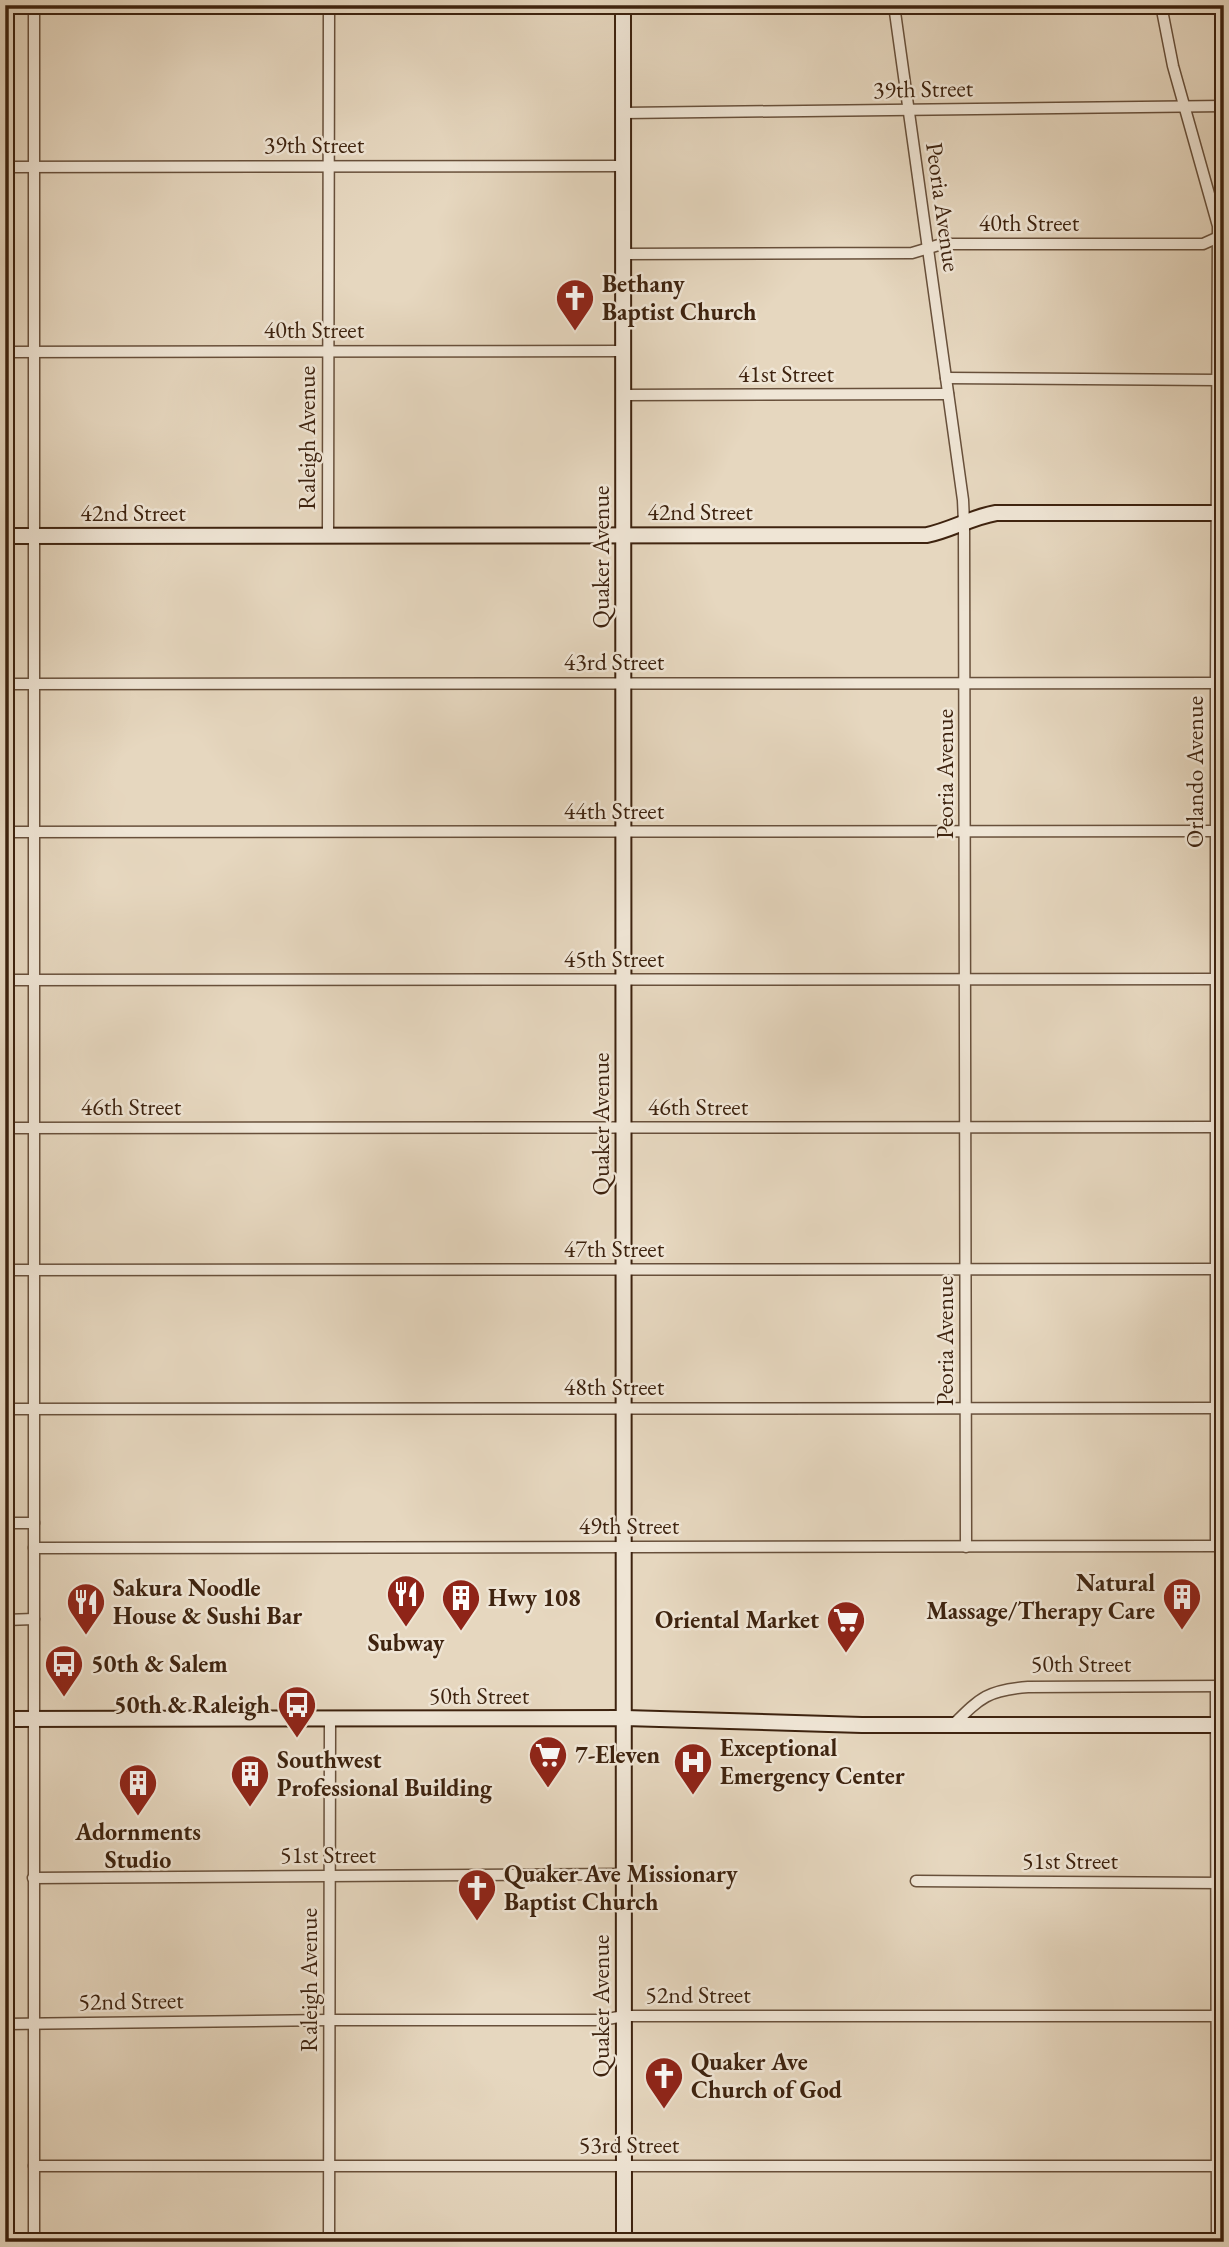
<svg xmlns="http://www.w3.org/2000/svg" width="1229" height="2247" font-family="'EB Garamond',serif">
  <style>
    .lines { fill: none; stroke-linecap: round; stroke-linejoin: round }
    .street-casing { stroke: #68503b; stroke-width: 13 }
    .secondary-casing { stroke: #3e230f; stroke-width: 18 }
    .street { stroke: #efe5d5; stroke-width: 10 }
    .secondary { stroke: #efe5d5; stroke-width: 14 }
    .labels { text-anchor: middle; stroke-width: 5; stroke-linejoin: round; paint-order: stroke }
    .street-label { font-size: 24px; fill: #3e230f; stroke: #efe5d5 }
    .poi-label { font-size: 24px; font-weight: bold; fill: #3e230f; stroke: #efe5d5; text-anchor: start }
  </style>
  <rect width="100%" height="100%" fill="#e6d7bf"/>
  <filter id="stains"><feTurbulence type="fractalNoise" baseFrequency=".00286" numOctaves="4"/><feColorMatrix values="0 0 0 0 .2 0 0 0 0 .09 0 0 0 0 .02 0 0 0 .5 -.17"/></filter>
  <radialGradient id="worn" r=".72"><stop offset=".6" stop-color="#630" stop-opacity="0"/><stop offset="1" stop-color="#630" stop-opacity=".3"/></radialGradient>
  <g class="lines">
    <g class="street-casing">
      <g id="street">
        <path d="M 34,5 L 34,2242"/>
        <path d="M 894,5 L 963,500 L 964,523 L 966,1547"/>
        <path d="M 1161,5 L 1173,66 L 1218,226 L 1216,683 L 1216,1546"/>
        <path d="M 623,113 L 1224,106"/>
        <path d="M 5,167 L 623,166"/>
        <path d="M 623,254 L 912,253 L 942,244 L 1203,244 L 1223,235"/>
        <path d="M 5,352 L 623,351"/>
        <path d="M 946,378 L 1217,380"/>
        <path d="M 623,395 L 948,394"/>
        <path d="M 328,535 L 329,5"/>
        <path d="M 5,684 L 1224,683"/>
        <path d="M 5,832 L 1224,831"/>
        <path d="M 5,980 L 1224,979"/>
        <path d="M 5,1128 L 1224,1127"/>
        <path d="M 5,1270 L 1224,1269"/>
        <path d="M 5,1409 L 1224,1408"/>
        <path d="M 5,1523 L 34,1523"/>
        <path d="M 34,1548 L 1224,1546"/>
        <path d="M 5,1618 L 5,1685"/>
        <path d="M 5,1620 L 34,1619"/>
        <path d="M 1216,1686 L 1217,2242"/>
        <path d="M 952,1726 C 980,1698 987,1690 1028,1687 L 1224,1686"/>
        <path d="M 33,1878 L 624,1874"/>
        <path d="M 916,1881 L 1224,1883"/>
        <path d="M 5,2024 L 329,2020 L 602,2020 L 624,2016 L 1224,2016"/>
        <path d="M 34,2166 L 1224,2166"/>
        <path d="M 329,2242 L 330,1718"/>
      </g>
    </g>
    <g class="secondary-casing">
      <g id="secondary">
        <path d="M 623,5 L 624,2242"/>
        <path d="M 5,536 L 927,535 C 951,530 972,517 996,513 L 1224,513"/>
        <path d="M 5,1719 L 625,1718 L 862,1725 L 1224,1725"/>
      </g>
    </g>
    <use href="#street" class="street"/>
    <use href="#secondary" class="secondary"/>
  </g>
  <defs>
    <g id="church-pin" transform="scale(2.0125)"><path d="M0 17L-7.5 6A9.5 9.5 0 1 1 7.5 6Z" fill="#8f2418" stroke="#efe5d5"/><path d="M-1.2-6h2.4v3.5h3.3v2.4h-3.3V6h-2.4V-.1h-3.3v-2.4h3.3Z" fill="#fff"/></g>
    <g id="restaurant-pin" transform="scale(2.0125)"><path d="M0 17L-7.5 6A9.5 9.5 0 1 1 7.5 6Z" fill="#8f2418" stroke="#efe5d5"/><path d="M-5-6h1v4h1v-4h1v4h1v-4h1v5L-1.5 .5V6h-2V.5L-5-1ZM5-6V6H3V1.5H1.5Q1.5-4 5-6Z" fill="#fff"/></g>
    <g id="building-pin" transform="scale(2.0125)"><path d="M0 17L-7.5 6A9.5 9.5 0 1 1 7.5 6Z" fill="#8f2418" stroke="#efe5d5"/><path d="M-4-6H4V6H1V3H-1V6H-4ZM-2.5-4.3h1.7v1.8h-1.7ZM.8-4.3h1.7v1.8H.8ZM-2.5-1h1.7V.8h-1.7ZM.8-1h1.7V.8H.8Z" fill="#fff"/></g>
    <g id="supermarket-pin" transform="scale(2.0125)"><path d="M0 17L-7.5 6A9.5 9.5 0 1 1 7.5 6Z" fill="#8f2418" stroke="#efe5d5"/><path d="M-6-5.5h2.5l.6 2H6L4.5 2H-2.5L-4.4-4H-6ZM-1.5 3.2a1.3 1.3 0 1 0 .1 0ZM3 3.2a1.3 1.3 0 1 0 .1 0Z" fill="#fff"/></g>
    <g id="bus-pin" transform="scale(2.0125)"><path d="M0 17L-7.5 6A9.5 9.5 0 1 1 7.5 6Z" fill="#8f2418" stroke="#efe5d5"/><path d="M-5-6H5V4H4V6H2V4H-2V6H-4V4H-5ZM-3.5-4V0h7V-4ZM-3.5 1.2v1.5H-2V1.2ZM2 1.2v1.5H3.5V1.2Z" fill="#fff"/></g>
    <g id="hospital-pin" transform="scale(2.0125)"><path d="M0 17L-7.5 6A9.5 9.5 0 1 1 7.5 6Z" fill="#8f2418" stroke="#efe5d5"/><path d="M-5-5h3v3.5h4V-5h3V5h-3V1.5h-4V5h-3Z" fill="#fff"/></g>
  </defs>
  <g fill-rule="evenodd">
    <use href="#church-pin" x="575" y="298"/>
    <use href="#restaurant-pin" x="406" y="1594"/>
    <use href="#building-pin" x="1182" y="1597"/>
    <use href="#building-pin" x="461" y="1598"/>
    <use href="#restaurant-pin" x="86" y="1602"/>
    <use href="#supermarket-pin" x="846" y="1620"/>
    <use href="#bus-pin" x="64" y="1664"/>
    <use href="#bus-pin" x="297" y="1705"/>
    <use href="#supermarket-pin" x="548" y="1755"/>
    <use href="#hospital-pin" x="693" y="1762"/>
    <use href="#building-pin" x="250" y="1774"/>
    <use href="#building-pin" x="138" y="1783"/>
    <use href="#church-pin" x="477" y="1888"/>
    <use href="#church-pin" x="664" y="2076"/>
  </g>
  <g class="labels">
    <g class="street-label">
      <text transform="translate(923 89) rotate(-1)" y="8">39th Street</text>
      <text x="314" y="153">39th Street</text>
      <text transform="translate(943 207) rotate(82)" y="8">Peoria Avenue</text>
      <text x="1029" y="231">40th Street</text>
      <text x="314" y="338">40th Street</text>
      <text x="786" y="382">41st Street</text>
      <text transform="translate(307 438) rotate(-90)" y="8">Raleigh Avenue</text>
      <text x="700" y="520">42nd Street</text>
      <text x="133" y="521">42nd Street</text>
      <text transform="translate(601 557) rotate(-90)" y="8">Quaker Avenue</text>
      <text x="614" y="670">43rd Street</text>
      <text transform="translate(1195 772) rotate(-90)" y="8">Orlando Avenue</text>
      <text transform="translate(945 774) rotate(-90)" y="8">Peoria Avenue</text>
      <text x="614" y="819">44th Street</text>
      <text x="614" y="967">45th Street</text>
      <text x="131" y="1115">46th Street</text>
      <text x="698" y="1115">46th Street</text>
      <text transform="translate(601 1124) rotate(-90)" y="8">Quaker Avenue</text>
      <text x="614" y="1257">47th Street</text>
      <text transform="translate(945 1341) rotate(-90)" y="8">Peoria Avenue</text>
      <text x="614" y="1395">48th Street</text>
      <text x="629" y="1534">49th Street</text>
      <text x="1081" y="1672">50th Street</text>
      <text x="479" y="1704">50th Street</text>
      <text x="328" y="1863">51st Street</text>
      <text x="1070" y="1869">51st Street</text>
      <text transform="translate(309 1980) rotate(-90)" y="8">Raleigh Avenue</text>
      <text x="698" y="2003">52nd Street</text>
      <text transform="translate(131 2001) rotate(-1)" y="8">52nd Street</text>
      <text transform="translate(601 2006) rotate(-90)" y="8">Quaker Avenue</text>
      <text x="629" y="2153">53rd Street</text>
    </g>
    <g class="poi-label">
      <text x="602" y="292">Bethany<tspan x="602" dy="28">Baptist Church</tspan></text>
      <text x="1155" y="1591" text-anchor="end">Natural<tspan x="1155" dy="28">Massage/Therapy Care</tspan></text>
      <text x="113" y="1596">Sakura Noodle<tspan x="113" dy="28">House &amp; Sushi Bar</tspan></text>
      <text x="488" y="1606">Hwy 108</text>
      <text x="819" y="1628" text-anchor="end">Oriental Market</text>
      <text x="406" y="1651" text-anchor="middle">Subway</text>
      <text x="91" y="1672">50th &amp; Salem</text>
      <text x="270" y="1713" text-anchor="end">50th &amp; Raleigh</text>
      <text x="720" y="1756">Exceptional<tspan x="720" dy="28">Emergency Center</tspan></text>
      <text x="575" y="1763">7-Eleven</text>
      <text x="277" y="1768">Southwest<tspan x="277" dy="28">Professional Building</tspan></text>
      <text x="138" y="1840" text-anchor="middle">Adornments<tspan x="138" dy="28">Studio</tspan></text>
      <text x="504" y="1882">Quaker Ave Missionary<tspan x="504" dy="28">Baptist Church</tspan></text>
      <text x="691" y="2070">Quaker Ave<tspan x="691" dy="28">Church of God</tspan></text>
    </g>
  </g>
  <rect width="1229" height="2247" fill="none" stroke="#e6d7bf" stroke-width="28"/>
  <rect x="7" y="7" width="1215" height="2233" fill="none" stroke="#3e230f" stroke-width="3.5"/>
  <rect x="14" y="14" width="1201" height="2219" fill="none" stroke="#3e230f" stroke-width="2"/>
  <rect width="100%" height="100%" filter="url(#stains)"/>
  <rect width="100%" height="100%" fill="url(#worn)"/>
</svg>
